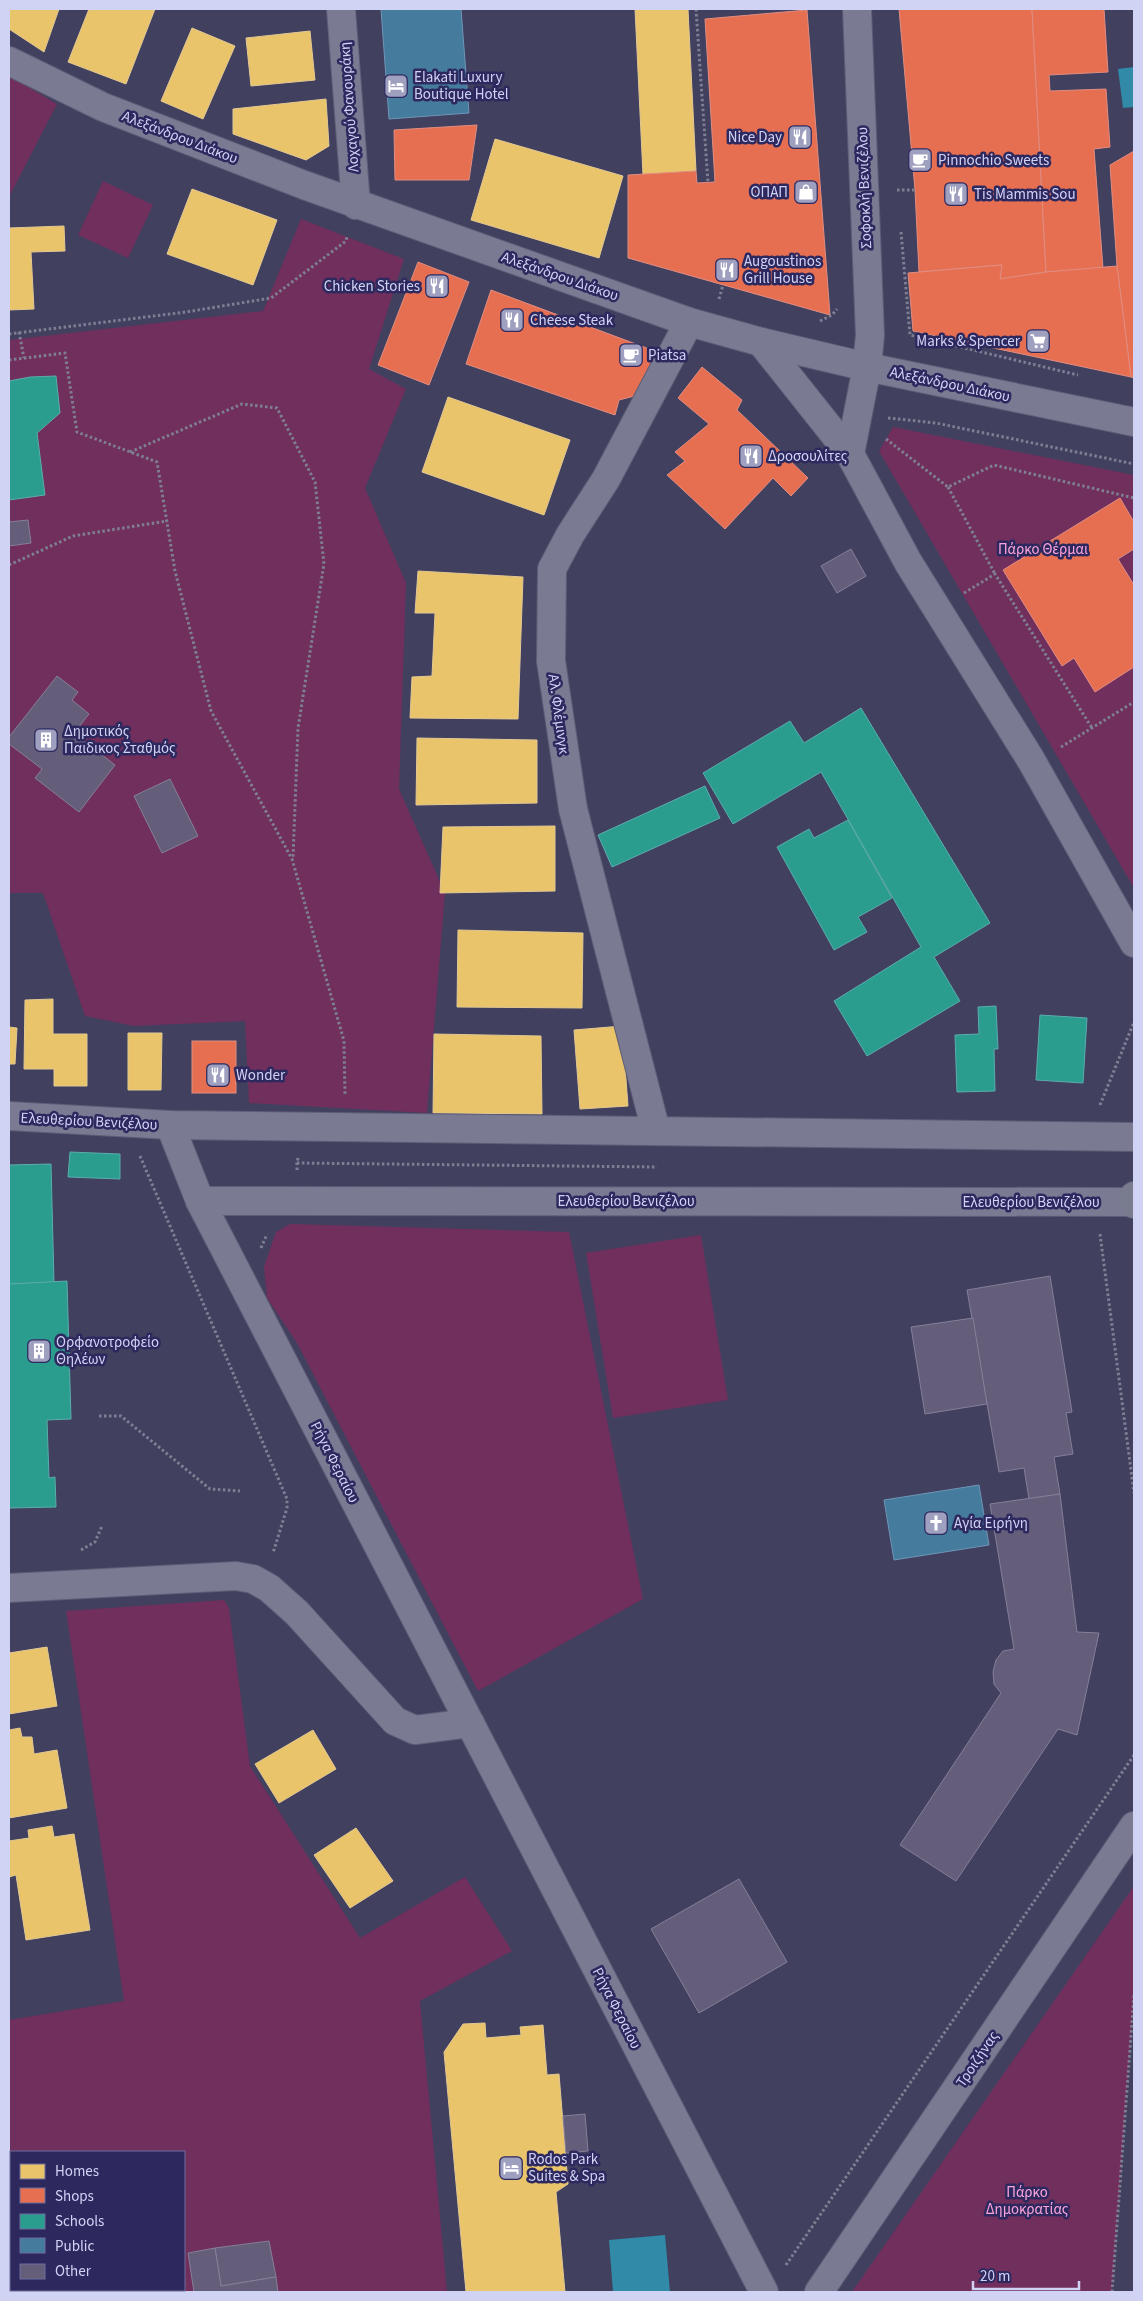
<svg xmlns="http://www.w3.org/2000/svg" width="1143" height="2301" font-family="'Source Sans 3',sans-serif">
  <style>
    .green { fill: #702f5d; fill-rule: evenodd }
    .water { fill: #308aa8 }
    .homes { fill: #e9c46a; stroke: #e2c894 }
    .shops { fill: #e76f51; stroke: #e08d82 }
    .schools { fill: #2a9d8f; stroke: #5cadae }
    .public { fill: #457b9d; stroke: #6f95b7 }
    .building { fill: #655e7b; stroke: #857f99 }
    .lines { fill: none; stroke-linecap: round; stroke-linejoin: round }
    .minor-casing { stroke: #5e5d78; stroke-width: 30 }
    .tertiary-casing { stroke: #5e5d78; stroke-width: 30 }
    .primary-casing { stroke: #5e5d78; stroke-width: 30 }
    .path { stroke: #7f7f94; stroke-width: 3; stroke-dasharray: 2.5 2.5; stroke-linecap: butt }
    .minor { stroke: #7a7a92; stroke-width: 28 }
    .tertiary { stroke: #7a7a92; stroke-width: 28 }
    .primary { stroke: #787c8e; stroke-width: 28 }
    .labels { text-anchor: middle; stroke-width: 5; stroke-linejoin: round; paint-order: stroke }
    .poi-label { font-size: 15px; fill: #d1d3f5; stroke: #2d295f; text-anchor: start }
    .street-label { font-size: 15px; fill: #d1d3f5; stroke: #2d295f }
    .park-label { font-size: 15px; fill: #fda4da; stroke: #2d295f }
  </style>
  <rect width="100%" height="100%" fill="#41405e"/>
  <g class="green">
    <path d="M 9,76 L 57,104 L 9,197 Z"/>
    <path d="M 103,181 L 153,205 L 128,258 L 78,235 Z"/>
    <path d="M 301,219 L 404,259 L 369,369 L 406,389 L 365,488 L 406,583 L 399,789 L 445,893 L 427,1113 L 249,1103 L 245,1021 L 134,1026 L 85,1016 L 43,893 L 9,893 L 9,340 L 263,311 Z"/>
    <path d="M 893,427 L 1134,475 L 1134,888 L 879,451 Z"/>
    <path d="M 290,1224 L 569,1232 L 643,1599 L 478,1691 L 297,1343 L 267,1298 L 264,1267 L 276,1232 Z"/>
    <path d="M 701,1235 L 728,1400 L 613,1418 L 586,1253 Z"/>
    <path d="M 224,1600 L 229,1608 L 250,1766 L 360,1938 L 465,1877 L 512,1951 L 420,2001 L 447,2292 L 9,2292 L 9,2020 L 124,2001 L 66,1611 ZM 11,2152 L 184,2152 L 184,2290 L 11,2290 Z"/>
    <path d="M 1134,1886 L 1134,1995 L 1112,2292 L 852,2292 Z"/>
  </g>
  <g class="water">
    <path d="M 1134,67 L 1134,107 L 1123,108 L 1118,69 Z"/>
    <path d="M 665,2235 L 670,2292 L 613,2292 L 609,2240 Z"/>
  </g>
  <g class="homes">
    <path d="M 9,9 L 59,9 L 44,52 L 9,29 Z"/>
    <path d="M 89,9 L 155,9 L 126,84 L 68,62 Z"/>
    <path d="M 635,9 L 688,9 L 696,171 L 643,175 Z"/>
    <path d="M 192,28 L 235,46 L 203,119 L 161,101 Z"/>
    <path d="M 310,31 L 315,80 L 251,86 L 246,38 Z"/>
    <path d="M 326,99 L 329,146 L 306,160 L 233,134 L 233,109 Z"/>
    <path d="M 495,139 L 623,176 L 599,258 L 471,220 Z"/>
    <path d="M 192,189 L 277,220 L 253,285 L 167,254 Z"/>
    <path d="M 64,226 L 65,251 L 31,252 L 34,309 L 9,310 L 9,228 Z"/>
    <path d="M 448,397 L 570,440 L 544,515 L 422,472 Z"/>
    <path d="M 418,571 L 523,577 L 518,719 L 410,718 L 412,677 L 432,676 L 435,613 L 415,613 Z"/>
    <path d="M 417,738 L 537,740 L 537,803 L 416,805 Z"/>
    <path d="M 555,826 L 555,891 L 440,893 L 443,827 Z"/>
    <path d="M 458,930 L 583,933 L 582,1008 L 457,1007 Z"/>
    <path d="M 53,999 L 53,1034 L 87,1034 L 87,1086 L 54,1086 L 54,1069 L 24,1069 L 25,1000 Z"/>
    <path d="M 622,1026 L 628,1106 L 580,1109 L 574,1030 Z"/>
    <path d="M 9,1027 L 17,1028 L 15,1064 L 9,1064 Z"/>
    <path d="M 128,1033 L 162,1033 L 161,1090 L 128,1090 Z"/>
    <path d="M 434,1034 L 541,1036 L 542,1114 L 433,1113 Z"/>
    <path d="M 47,1647 L 57,1706 L 9,1714 L 9,1653 Z"/>
    <path d="M 20,1728 L 22,1737 L 32,1737 L 34,1754 L 57,1750 L 67,1808 L 9,1818 L 9,1730 Z"/>
    <path d="M 313,1730 L 336,1769 L 279,1803 L 255,1764 Z"/>
    <path d="M 52,1826 L 54,1837 L 74,1834 L 90,1930 L 26,1940 L 16,1875 L 9,1877 L 9,1841 L 29,1838 L 28,1830 Z"/>
    <path d="M 356,1828 L 393,1881 L 350,1908 L 314,1855 Z"/>
    <path d="M 485,2023 L 486,2038 L 521,2035 L 520,2027 L 543,2025 L 547,2075 L 559,2074 L 568,2184 L 556,2192 L 565,2292 L 466,2292 L 444,2052 L 463,2024 Z"/>
  </g>
  <g class="shops">
    <path d="M 899,9 L 1032,9 L 1046,272 L 1000,279 L 1002,265 L 919,272 L 915,190 Z"/>
    <path d="M 1032,9 L 1104,9 L 1108,72 L 1049,75 L 1050,91 L 1106,89 L 1110,147 L 1094,149 L 1103,268 L 1046,272 Z"/>
    <path d="M 807,10 L 830,315 L 628,258 L 628,175 L 696,171 L 697,183 L 715,182 L 705,19 Z"/>
    <path d="M 477,125 L 469,180 L 395,180 L 394,130 Z"/>
    <path d="M 1134,151 L 1134,378 L 1131,377 L 1117,266 L 1110,165 Z"/>
    <path d="M 418,262 L 469,282 L 429,385 L 378,365 Z"/>
    <path d="M 1002,265 L 1000,279 L 1046,272 L 1117,266 L 1131,377 L 913,331 L 908,273 Z"/>
    <path d="M 491,290 L 668,356 L 654,391 L 619,400 L 615,415 L 466,364 Z"/>
    <path d="M 702,367 L 742,400 L 737,410 L 808,478 L 791,496 L 773,478 L 725,529 L 667,475 L 685,461 L 675,452 L 709,424 L 678,398 Z"/>
    <path d="M 1120,498 L 1134,522 L 1134,549 L 1118,559 L 1134,585 L 1134,667 L 1095,692 L 1074,658 L 1062,666 L 1003,570 Z"/>
    <rect x="192" y="1041" width="44" height="52"/>
  </g>
  <g class="schools">
    <path d="M 56,376 L 60,413 L 37,433 L 45,495 L 9,500 L 9,381 L 30,377 Z"/>
    <path d="M 861,708 L 990,923 L 934,957 L 960,1001 L 867,1056 L 834,1001 L 921,947 L 821,772 L 733,824 L 703,773 L 790,721 L 804,743 Z"/>
    <path d="M 705,786 L 720,818 L 612,867 L 598,835 Z"/>
    <path d="M 848,820 L 892,898 L 858,917 L 867,932 L 834,950 L 777,847 L 809,829 L 814,838 Z"/>
    <path d="M 996,1006 L 998,1049 L 994,1049 L 995,1091 L 957,1092 L 955,1035 L 979,1034 L 978,1007 Z"/>
    <path d="M 1040,1015 L 1087,1018 L 1083,1083 L 1036,1080 Z"/>
    <path d="M 70,1152 L 120,1154 L 120,1179 L 68,1177 Z"/>
    <path d="M 51,1164 L 54,1283 L 9,1284 L 9,1165 Z"/>
    <path d="M 67,1281 L 71,1419 L 47,1420 L 49,1478 L 55,1477 L 56,1507 L 9,1508 L 9,1284 Z"/>
  </g>
  <g class="public">
    <path d="M 381,9 L 461,9 L 469,113 L 389,119 Z"/>
    <path d="M 979,1485 L 989,1545 L 894,1560 L 884,1500 Z"/>
  </g>
  <g class="building">
    <path d="M 28,520 L 31,543 L 9,546 L 9,522 Z"/>
    <path d="M 851,549 L 866,576 L 837,593 L 821,566 Z"/>
    <path d="M 57,676 L 78,692 L 72,700 L 89,714 L 74,733 L 115,765 L 79,812 L 35,778 L 42,769 L 9,744 L 9,737 Z"/>
    <path d="M 170,779 L 198,836 L 162,853 L 134,796 Z"/>
    <path d="M 1050,1276 L 1072,1412 L 1066,1413 L 1073,1454 L 1054,1457 L 1060,1494 L 1029,1499 L 1024,1468 L 999,1472 L 967,1290 Z"/>
    <path d="M 973,1318 L 987,1404 L 925,1414 L 911,1327 Z"/>
    <path d="M 1060,1494 L 1077,1632 L 1099,1633 L 1077,1735 L 1058,1729 L 956,1881 L 900,1845 L 1001,1693 L 994,1684 L 993,1672 L 996,1660 L 1003,1651 L 1014,1649 L 990,1504 Z"/>
    <path d="M 739,1879 L 787,1962 L 699,2013 L 651,1929 Z"/>
    <path d="M 585,2114 L 588,2151 L 566,2153 L 563,2116 Z"/>
    <path d="M 269,2241 L 276,2277 L 221,2286 L 215,2248 Z"/>
    <path d="M 215,2248 L 221,2286 L 276,2277 L 278,2292 L 194,2292 L 188,2253 Z"/>
    <path d="M 134,2290 L 156,2290 L 157,2292 L 120,2292 Z"/>
  </g>
  <g class="lines">
    <g class="minor-casing">
      <g id="minor">
        <path d="M 341,9 L 356,205"/>
        <path d="M 656,1131 L 573,809 L 551,661 L 552,569 L 570,535 L 606,479 L 689,322"/>
        <path d="M 9,1588 L 236,1576 L 253,1579 L 269,1588 L 297,1613 L 395,1721 L 415,1730 L 470,1723"/>
      </g>
    </g>
    <g class="tertiary-casing">
      <g id="tertiary">
        <path d="M 9,61 L 103,107 L 304,185 L 689,322 L 761,342 L 867,367 L 1134,422"/>
        <path d="M 761,342 L 850,454 L 908,562 L 1031,760 L 1134,943"/>
        <path d="M 850,454 L 867,367 L 870,335 L 857,9"/>
        <path d="M 9,1116 L 170,1125 L 1134,1137"/>
        <path d="M 170,1125 L 200,1201 L 764,2292"/>
        <path d="M 200,1201 L 1134,1202"/>
        <path d="M 819,2292 L 1134,1826"/>
      </g>
    </g>
    <g class="primary-casing">
      <path id="primary" d="M 1134,1196 L 1134,1204"/>
    </g>
    <g class="path">
      <path d="M 696,9 L 708,183"/>
      <path d="M 897,190 L 915,190"/>
      <path d="M 901,232 L 910,335 L 1078,375"/>
      <path d="M 719,299 L 723,285"/>
      <path d="M 820,321 L 832,315 L 837,309"/>
      <path d="M 19,332 L 24,358"/>
      <path d="M 9,334 L 186,312 L 271,298 L 346,241 L 347,236"/>
      <path d="M 9,360 L 65,353 L 77,432 L 157,462 L 175,571 L 211,711 L 292,859 L 344,1041 L 345,1095"/>
      <path d="M 888,418 L 936,423 L 1134,464"/>
      <path d="M 886,439 L 948,487 L 994,465 L 1134,498"/>
      <path d="M 130,452 L 242,404 L 277,408 L 315,482 L 324,564 L 298,728 L 293,858"/>
      <path d="M 948,487 L 995,574"/>
      <path d="M 9,565 L 73,536 L 167,521"/>
      <path d="M 964,593 L 995,574 L 1092,728"/>
      <path d="M 1061,747 L 1134,702"/>
      <path d="M 1100,1105 L 1134,1022"/>
      <path d="M 140,1156 L 287,1499 L 287,1508 L 273,1553"/>
      <path d="M 298,1158 L 297,1163 L 657,1167"/>
      <path d="M 297,1170 L 297,1163"/>
      <path d="M 1100,1234 L 1134,1493"/>
      <path d="M 261,1248 L 267,1234"/>
      <path d="M 99,1416 L 121,1416 L 210,1489 L 240,1491"/>
      <path d="M 81,1550 L 95,1542 L 102,1526"/>
      <path d="M 786,2265 L 1134,1755"/>
      <path d="M 1112,2292 L 1134,1995"/>
    </g>
    <use href="#minor" class="minor"/>
    <use href="#tertiary" class="tertiary"/>
    <use href="#primary" class="primary"/>
  </g>
  <defs>
    <g id="hotel-square" transform="scale(1.25)"><rect x="-9" y="-9" width="18" height="18" rx="4" fill="#9fa0c0" stroke="#2d295f"/><path d="M-6-4.5h1.5V1H6V5H4.5V3h-9V5H-6ZM-4 0a1.8 1.8 0 1 1 3.6 0ZM.5 0V-2.5h3Q6-2.5 6 0Z" fill="#fff"/></g>
    <g id="restaurant-square" transform="scale(1.25)"><rect x="-9" y="-9" width="18" height="18" rx="4" fill="#9fa0c0" stroke="#2d295f"/><path d="M-5-6h1v4h1v-4h1v4h1v-4h1v5L-1.5 .5V6h-2V.5L-5-1ZM5-6V6H3V1.5H1.5Q1.5-4 5-6Z" fill="#fff"/></g>
    <g id="cafe-square" transform="scale(1.25)"><rect x="-9" y="-9" width="18" height="18" rx="4" fill="#9fa0c0" stroke="#2d295f"/><path d="M-5.5-4.5H6V0H3Q3 3.5 0 3.5H-2.5Q-5.5 3.5-5.5 0ZM3-3.2v2h1.7v-2ZM-6 4.5H4V6H-6Z" fill="#fff"/></g>
    <g id="shop-square" transform="scale(1.25)"><rect x="-9" y="-9" width="18" height="18" rx="4" fill="#9fa0c0" stroke="#2d295f"/><path d="M-5-2.5h2.3a2.7 3.5 0 0 1 5.4 0H5L5.5 6h-11ZM-1.5-2.5h3a1.5 2.3 0 0 0-3 0Z" fill="#fff"/></g>
    <g id="supermarket-square" transform="scale(1.25)"><rect x="-9" y="-9" width="18" height="18" rx="4" fill="#9fa0c0" stroke="#2d295f"/><path d="M-6-5.5h2.5l.6 2H6L4.5 2H-2.5L-4.4-4H-6ZM-1.5 3.2a1.3 1.3 0 1 0 .1 0ZM3 3.2a1.3 1.3 0 1 0 .1 0Z" fill="#fff"/></g>
    <g id="building-square" transform="scale(1.25)"><rect x="-9" y="-9" width="18" height="18" rx="4" fill="#9fa0c0" stroke="#2d295f"/><path d="M-4-6H4V6H1V3H-1V6H-4ZM-2.5-4.3h1.7v1.8h-1.7ZM.8-4.3h1.7v1.8H.8ZM-2.5-1h1.7V.8h-1.7ZM.8-1h1.7V.8H.8Z" fill="#fff"/></g>
    <g id="church-square" transform="scale(1.25)"><rect x="-9" y="-9" width="18" height="18" rx="4" fill="#9fa0c0" stroke="#2d295f"/><path d="M-1.2-6h2.4v3.5h3.3v2.4h-3.3V6h-2.4V-.1h-3.3v-2.4h3.3Z" fill="#fff"/></g>
  </defs>
  <g fill-rule="evenodd">
    <use href="#hotel-square" x="396" y="86"/>
    <use href="#restaurant-square" x="800" y="137"/>
    <use href="#cafe-square" x="920" y="160"/>
    <use href="#shop-square" x="806" y="192"/>
    <use href="#restaurant-square" x="956" y="194"/>
    <use href="#restaurant-square" x="727" y="270"/>
    <use href="#restaurant-square" x="437" y="286"/>
    <use href="#restaurant-square" x="512" y="320"/>
    <use href="#supermarket-square" x="1038" y="341"/>
    <use href="#cafe-square" x="631" y="355"/>
    <use href="#restaurant-square" x="751" y="456"/>
    <use href="#building-square" x="46" y="740"/>
    <use href="#restaurant-square" x="218" y="1075"/>
    <use href="#building-square" x="39" y="1351"/>
    <use href="#church-square" x="936" y="1523"/>
    <use href="#hotel-square" x="511" y="2168"/>
  </g>
  <g class="labels">
    <g class="poi-label">
      <text x="414" y="82">Elakati Luxury<tspan x="414" dy="17">Boutique Hotel</tspan></text>
      <text x="782" y="142" text-anchor="end">Nice Day</text>
      <text x="938" y="165">Pinnochio Sweets</text>
      <text x="788" y="197" text-anchor="end">ΟΠΑΠ</text>
      <text x="974" y="199">Tis Mammis Sou</text>
      <text x="744" y="266">Augoustinos<tspan x="744" dy="17">Grill House</tspan></text>
      <text x="420" y="291" text-anchor="end">Chicken Stories</text>
      <text x="530" y="325">Cheese Steak</text>
      <text x="1020" y="346" text-anchor="end">Marks &amp; Spencer</text>
      <text x="648" y="360">Piatsa</text>
      <text x="768" y="461">Δροσουλίτες</text>
      <text x="64" y="736">Δημοτικός<tspan x="64" dy="17">Παιδικος Σταθμός</tspan></text>
      <text x="236" y="1080">Wonder</text>
      <text x="56" y="1347">Ορφανοτροφείο<tspan x="56" dy="17">Θηλέων</tspan></text>
      <text x="954" y="1528">Αγία Ειρήνη</text>
      <text x="528" y="2164">Rodos Park<tspan x="528" dy="17">Suites &amp; Spa</tspan></text>
    </g>
    <g class="street-label">
      <text transform="translate(349 107) rotate(-94)" y="5">Λοχαγού Φανουράκη</text>
      <text transform="translate(180 137) rotate(21)" y="5">Αλεξάνδρου Διάκου</text>
      <text transform="translate(864 188) rotate(-92)" y="5">Σοφοκλή Βενιζέλου</text>
      <text transform="translate(560 276) rotate(19)" y="5">Αλεξάνδρου Διάκου</text>
      <text transform="translate(950 384) rotate(12)" y="5">Αλεξάνδρου Διάκου</text>
      <text transform="translate(559 714) rotate(82)" y="5">Αλ. Φλέμινγκ</text>
      <text transform="translate(89 1121) rotate(3)" y="5">Ελευθερίου Βενιζέλου</text>
      <text x="626" y="1206">Ελευθερίου Βενιζέλου</text>
      <text x="1031" y="1207">Ελευθερίου Βενιζέλου</text>
      <text transform="translate(335 1462) rotate(63)" y="5">Ρήγα Φεραίου</text>
      <text transform="translate(617 2008) rotate(63)" y="5">Ρήγα Φεραίου</text>
      <text transform="translate(977 2059) rotate(-56)" y="5">Τροιζήνας</text>
    </g>
    <g class="park-label">
      <text x="1043" y="554">Πάρκο Θέρμαι</text>
      <text x="1027" y="2197">Πάρκο<tspan x="1027" dy="17">Δημοκρατίας</tspan></text>
    </g>
  </g>
  <rect width="1143" height="2301" fill="none" stroke="#d1d3f5" stroke-width="20"/>
  <rect x="10" y="2151" width="175" height="140" fill="#2d295f" stroke="#6f6d9b"/>
  <rect x="20" y="2164" width="25" height="15" fill="#e9c46a" stroke="#6f6d9b"/>
  <text x="55" y="2176" font-size="15" fill="#d1d3f5">Homes</text>
  <rect x="20" y="2188" width="25" height="15" fill="#e76f51" stroke="#6f6d9b"/>
  <text x="55" y="2201" font-size="15" fill="#d1d3f5">Shops</text>
  <rect x="20" y="2214" width="25" height="15" fill="#2a9d8f" stroke="#6f6d9b"/>
  <text x="55" y="2226" font-size="15" fill="#d1d3f5">Schools</text>
  <rect x="20" y="2238" width="25" height="15" fill="#457b9d" stroke="#6f6d9b"/>
  <text x="55" y="2251" font-size="15" fill="#d1d3f5">Public</text>
  <rect x="20" y="2264" width="25" height="15" fill="#655e7b" stroke="#6f6d9b"/>
  <text x="55" y="2276" font-size="15" fill="#d1d3f5">Other</text>
  <path d="M973 2281v8h106v-8" fill="none" stroke="#d1d3f5" stroke-width="2.5"/>
  <text x="980" y="2281" font-size="15" fill="#d1d3f5" stroke="#2d295f" stroke-width="4" paint-order="stroke">20 m</text>
</svg>
